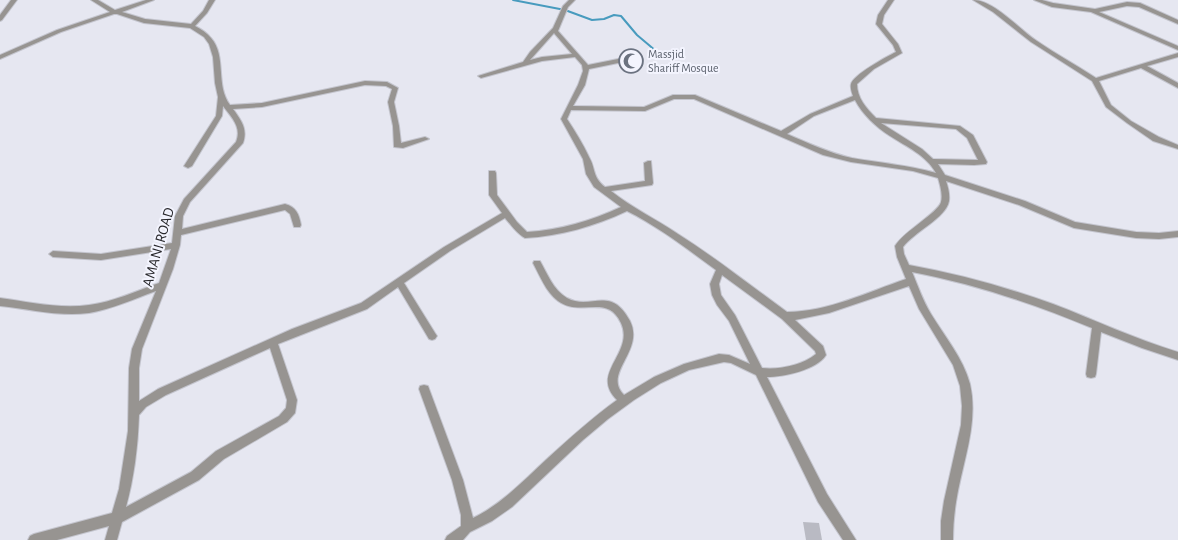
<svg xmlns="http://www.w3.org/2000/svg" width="1178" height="540" font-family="'Alegreya Sans',sans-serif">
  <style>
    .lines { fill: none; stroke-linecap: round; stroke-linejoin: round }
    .stream { stroke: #489bbe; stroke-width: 2 }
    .building { fill: #b9bac3 }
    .minor-casing { stroke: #c4c5ce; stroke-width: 2 }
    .minor { fill: #979491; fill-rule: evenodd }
    .labels { text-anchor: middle; stroke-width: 4; stroke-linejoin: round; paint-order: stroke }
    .far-worship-label { font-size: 12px; fill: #5b616d; stroke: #f3f4fe; text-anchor: start }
    .street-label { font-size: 15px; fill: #29292d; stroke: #f3f4fe }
  </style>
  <rect width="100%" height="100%" fill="#e6e7f1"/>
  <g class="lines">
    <path class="stream" d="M 513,0 L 565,10 L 592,20 L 604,19 L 614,15 L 621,16 L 637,35 L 656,51"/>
  </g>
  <path class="building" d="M 803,522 L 819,523 L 822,540 L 806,540 Z"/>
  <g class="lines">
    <g class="minor-casing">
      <g id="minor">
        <path d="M 11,0 L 17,0 L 2,20 L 0,21 L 0,15 Z"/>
        <path d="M 91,0 L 98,0 L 115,10 L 146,0 L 154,0 L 122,12 L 145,19 L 191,24 L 203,11 L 209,0 L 215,0 L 207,13 L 195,26 C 201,29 207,33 211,38 C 227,56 215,85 230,105 L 262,103 L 365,81 L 387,82 L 398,88 L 394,102 L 399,126 L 401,143 L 425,137 L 429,139 L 403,148 L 394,147 L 393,126 L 388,102 L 392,89 L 386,86 L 365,85 L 262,107 L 233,109 C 241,120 248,129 243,143 L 190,202 L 183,216 L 182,229 L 285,204 C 296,207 299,214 301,225 L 300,227 L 294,227 L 290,214 L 285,210 L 181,235 L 180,245 L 173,269 L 142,349 L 139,368 L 139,401 L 158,389 L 292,329 L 361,303 L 444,247 L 502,213 L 489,195 L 489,171 L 495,171 L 496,173 L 497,195 L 517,222 L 527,232 C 560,230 591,221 621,207 L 594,187 L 586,174 L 583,159 L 561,119 L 578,85 L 583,71 L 582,65 L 575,57 L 542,61 L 481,78 L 478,76 L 523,62 L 530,52 L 553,28 L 563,6 L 569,0 L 575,0 L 568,7 L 558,31 L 588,65 L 623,58 L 626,60 L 623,62 L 589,69 L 585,85 L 573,106 L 644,107 L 673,95 L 695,95 L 781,131 L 810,114 L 853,96 C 852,93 850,88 851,84 C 853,75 886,57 896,52 L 893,45 L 876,24 L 878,15 L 888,0 L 894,0 L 884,15 L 882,24 L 898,44 L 902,53 L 874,69 L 857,84 C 857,98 866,108 876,118 L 960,126 L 973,135 L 987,162 L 986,164 L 974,165 L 938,164 L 945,175 L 1025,201 L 1075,222 L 1136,232 L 1159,233 L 1178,231 L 1178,237 L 1159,239 L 1136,238 L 1074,228 L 1019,205 L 946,181 C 948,187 950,194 949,201 C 946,218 914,232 903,247 L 904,254 L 909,265 C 958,274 1006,287 1053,304 C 1095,320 1135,339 1178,352 L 1178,360 L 1142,348 L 1101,332 L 1096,374 L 1095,377 L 1091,378 L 1087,377 L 1086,374 L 1092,328 C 1034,304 975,284 912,272 C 918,286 923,301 931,314 C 945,337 963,358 970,384 C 979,424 962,463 956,502 C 954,515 953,527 953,540 L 941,540 L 941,521 L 944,501 L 961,425 L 962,406 L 960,386 L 953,365 L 919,309 L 909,286 L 829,313 L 795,320 L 823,346 L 826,355 C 817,370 783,377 767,377 L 827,494 L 856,540 L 843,540 L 818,502 L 756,375 L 731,363 L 724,362 L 689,370 L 661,383 L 634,400 L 608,419 L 583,440 L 512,507 L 492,521 L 470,532 L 463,540 L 445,540 L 447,536 L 461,526 L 461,515 L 452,480 L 419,389 L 420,386 L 424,385 L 428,386 L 463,480 L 473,518 C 502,504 524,480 548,458 C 570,438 592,418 617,400 C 589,373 635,353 621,323 C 607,293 581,318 558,301 C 546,292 540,276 533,263 L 534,261 L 540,261 C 547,273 553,290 567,298 C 591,311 610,284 630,321 C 645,351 602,373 624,395 L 654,377 L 684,364 L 719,354 L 729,355 L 750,364 L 729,321 L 717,305 L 712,295 L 710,284 L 716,270 C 687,249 659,227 627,211 C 595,226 561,236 525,238 C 517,234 511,225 505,218 L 450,251 L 404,283 L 435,333 L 437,336 L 435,339 L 432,340 L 429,339 L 398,287 L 367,309 L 278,344 L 297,400 L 295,413 L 287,422 L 224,459 L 199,480 L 122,522 L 117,540 L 105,540 L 109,526 L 57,540 L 28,540 L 30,536 L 34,534 L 112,513 L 119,489 L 128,431 L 129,368 L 132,349 L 156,291 C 134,299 112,309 89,313 C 60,317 29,309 0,306 L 0,298 C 29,302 59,309 89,305 C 113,302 136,291 159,283 L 171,249 L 101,260 L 53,257 L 49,254 L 53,251 L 101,254 L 172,243 L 175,216 L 184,199 L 236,142 C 242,127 232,118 223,106 L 222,116 L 192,166 L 188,168 L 184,166 L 216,116 L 218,97 L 215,83 L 213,57 L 209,44 L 204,37 L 190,28 L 144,23 L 117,14 L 114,14 L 61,32 L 0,59 L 0,55 L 57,30 L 110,12 ZM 554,33 L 572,54 L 542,57 L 530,60 ZM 674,99 L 694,99 L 823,155 L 851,162 L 913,171 L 938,178 C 940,185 943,194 941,202 C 938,213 904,231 895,246 L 897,257 L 906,279 C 868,292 827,312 787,312 C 751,286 716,258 678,234 C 656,219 632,208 611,191 L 652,185 L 653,183 L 651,161 L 648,161 L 644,163 L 645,181 L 605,187 C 592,177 596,169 589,157 C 583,144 575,131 567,119 L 571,110 L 645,111 ZM 855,100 C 863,115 876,127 890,136 C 907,147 926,155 936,173 C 908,165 880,163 852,158 C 829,153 808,143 787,134 L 814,116 ZM 881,123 L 956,129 L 967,138 L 978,160 L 933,159 L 922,149 ZM 722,275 L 782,319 L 815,351 L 816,354 C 803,365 779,370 762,368 L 735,315 L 721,295 L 719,284 ZM 270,348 L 287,400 L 286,408 L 279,416 L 216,451 L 191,472 L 126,507 C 134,478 138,446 139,415 L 146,407 L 166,395 Z"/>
        <path d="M 973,0 C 994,0 1020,30 1037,41 C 1056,54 1076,65 1096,78 L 1178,53 L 1178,57 L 1147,66 L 1178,83 L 1178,88 L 1141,68 L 1099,81 L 1111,105 L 1131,121 L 1159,137 L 1178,145 L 1178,149 L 1153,141 L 1127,123 L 1106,107 L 1092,81 L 1031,42 L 993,12 Z"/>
        <path d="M 1034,0 L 1042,0 L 1053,3 L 1095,9 L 1127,2 L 1140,3 L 1178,20 L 1178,24 L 1139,7 L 1127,6 L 1099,12 L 1178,46 L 1178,50 L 1091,12 L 1052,7 Z"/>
      </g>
    </g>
    <use href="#minor" class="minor"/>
  </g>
  <defs>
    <g id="mosque-ring" transform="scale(1.25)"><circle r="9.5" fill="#f3f4fe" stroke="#6b7280" stroke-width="1.5"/><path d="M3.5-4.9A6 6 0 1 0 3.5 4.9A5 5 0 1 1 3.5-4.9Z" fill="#6b7280"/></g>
  </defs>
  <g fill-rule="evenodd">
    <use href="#mosque-ring" x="631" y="61"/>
  </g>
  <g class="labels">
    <g class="far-worship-label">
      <text x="648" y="58">Massjid<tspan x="648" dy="14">Shariff Mosque</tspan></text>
    </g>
    <g class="street-label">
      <text transform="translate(158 247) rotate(-74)" y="5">AMANI ROAD</text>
    </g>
  </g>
</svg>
